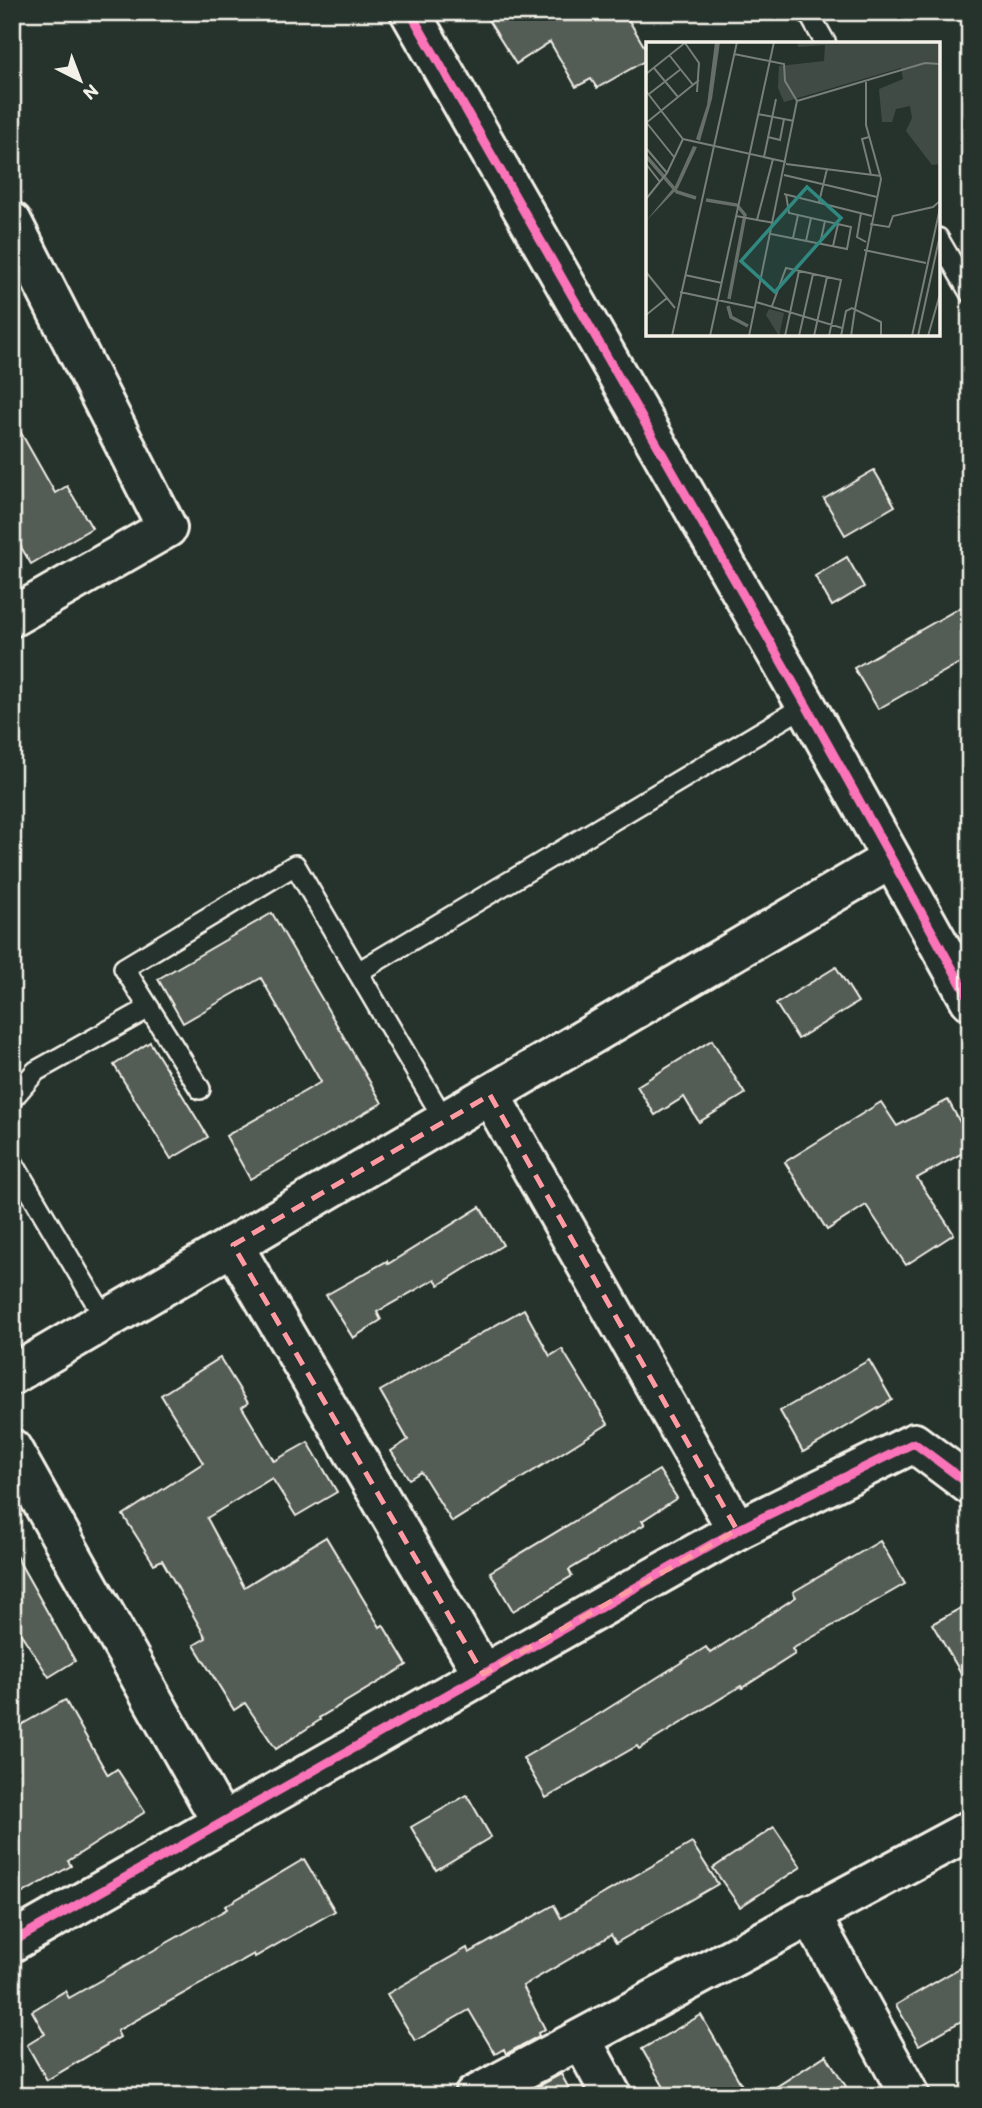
<svg xmlns="http://www.w3.org/2000/svg" width="982" height="2108" font-family="Itim,sans-serif">
  <style>
    .building { fill: #525c55; stroke: #f4f1e8; stroke-width: 2 }
    .lines { fill: none; stroke-linecap: round; stroke-linejoin: round }
    .service-casing { stroke: #f4f1e8; stroke-width: 24 }
    .minor-casing { stroke: #f4f1e8; stroke-width: 44 }
    .tertiary-casing { stroke: #f4f1e8; stroke-width: 44 }
    .service { stroke: #26332d; stroke-width: 19 }
    .minor { stroke: #26332d; stroke-width: 38 }
    .tertiary { stroke: #26332d; stroke-width: 38 }
    .cycleway-casing { stroke: #26332d; stroke-width: 13 }
    .cycleway { stroke: #fb73b8; stroke-width: 9 }
    .marked { fill: none; stroke: #ff9aa2; stroke-width: 5; stroke-dasharray: 14 9; stroke-linejoin: round }
    .inset-river { fill: none; stroke: #676f68; stroke-width: 3.5 }
    .inset-road { fill: none; stroke: #787f78; stroke-width: 2 }
    .view { fill: #318880; fill-opacity: 0.15; stroke: #318880; stroke-width: 3.5 }
    .inset-edge { fill: none; stroke: #f4f1e8; stroke-width: 3.5 }
  </style>
  <rect width="100%" height="100%" fill="#26332d"/>
  <filter id="ink" filterUnits="userSpaceOnUse"><feTurbulence type="fractalNoise" baseFrequency=".0143" numOctaves="2"/><feDisplacementMap in="SourceGraphic" scale="14" xChannelSelector="R" yChannelSelector="G"/><feConvolveMatrix kernelMatrix="1 2 1 2 8 2 1 2 1" color-interpolation-filters="sRGB"/></filter>
  <g filter="url(#ink)">
    <g class="building">
      <path d="M 483,12 L 624,12 L 648,53 L 648,59 L 597,88 L 591,79 L 576,87 L 550,42 L 516,64 Z"/>
      <path d="M 12,417 L 55,493 L 67,486 L 92,528 L 31,564 L 12,532 Z"/>
      <path d="M 874,470 L 895,506 L 845,535 L 824,499 Z"/>
      <path d="M 847,557 L 864,587 L 832,606 L 815,576 Z"/>
      <path d="M 970,602 L 970,657 L 878,709 L 854,668 Z"/>
      <path d="M 272,913 L 382,1103 L 250,1179 L 226,1136 L 321,1082 L 261,978 L 183,1023 L 158,979 Z"/>
      <path d="M 836,967 L 858,1002 L 798,1039 L 776,1004 Z"/>
      <path d="M 712,1040 L 745,1094 L 699,1122 L 684,1097 L 655,1115 L 637,1086 Z"/>
      <path d="M 150,1042 L 208,1137 L 171,1159 L 114,1065 Z"/>
      <path d="M 948,1100 L 970,1141 L 970,1149 L 917,1178 L 954,1234 L 906,1265 L 866,1205 L 827,1230 L 785,1162 L 881,1102 L 897,1126 Z"/>
      <path d="M 480,1207 L 503,1245 L 439,1285 L 435,1279 L 377,1312 L 381,1320 L 353,1338 L 326,1295 L 387,1261 L 388,1264 Z"/>
      <path d="M 524,1309 L 550,1356 L 562,1349 L 608,1424 L 452,1522 L 421,1472 L 409,1479 L 391,1451 L 408,1440 L 380,1391 Z"/>
      <path d="M 220,1358 L 248,1403 L 242,1407 L 274,1461 L 308,1442 L 337,1492 L 296,1516 L 272,1478 L 207,1518 L 244,1587 L 326,1537 L 380,1627 L 383,1625 L 407,1665 L 319,1718 L 320,1720 L 276,1749 L 245,1703 L 234,1710 L 194,1645 L 206,1638 L 162,1560 L 154,1564 L 123,1515 L 203,1463 L 161,1395 Z"/>
      <path d="M 869,1360 L 892,1400 L 803,1452 L 780,1411 Z"/>
      <path d="M 659,1470 L 677,1498 L 642,1521 L 645,1524 L 569,1570 L 572,1576 L 513,1611 L 490,1572 Z"/>
      <path d="M 880,1541 L 905,1584 L 792,1649 L 795,1654 L 742,1688 L 741,1686 L 639,1749 L 637,1746 L 546,1798 L 523,1758 L 599,1714 L 706,1647 L 710,1653 L 796,1597 L 793,1592 Z"/>
      <path d="M 12,1549 L 75,1661 L 49,1677 L 12,1620 Z"/>
      <path d="M 970,1603 L 970,1688 L 932,1624 Z"/>
      <path d="M 65,1700 L 108,1775 L 117,1769 L 145,1812 L 68,1861 L 71,1866 L 12,1899 L 12,1730 Z"/>
      <path d="M 467,1795 L 491,1837 L 436,1870 L 411,1827 Z"/>
      <path d="M 774,1827 L 801,1867 L 740,1907 L 713,1868 Z"/>
      <path d="M 692,1843 L 718,1884 L 616,1943 L 611,1935 L 523,1986 L 545,2029 L 538,2033 L 539,2036 L 506,2054 L 504,2049 L 495,2054 L 469,2010 L 415,2041 L 387,1994 L 467,1948 L 469,1953 L 554,1905 L 561,1918 Z"/>
      <path d="M 304,1859 L 335,1911 L 255,1957 L 254,1954 L 117,2031 L 120,2037 L 47,2080 L 27,2045 L 45,2034 L 32,2011 L 65,1991 L 69,1998 L 227,1909 L 225,1906 Z"/>
      <path d="M 970,1962 L 970,2016 L 919,2045 L 896,2005 Z"/>
      <path d="M 701,2015 L 748,2096 L 669,2096 L 642,2049 Z"/>
      <path d="M 826,2055 L 852,2096 L 762,2096 Z"/>
      <path d="M 561,2074 L 573,2096 L 530,2096 L 528,2092 Z"/>
    </g>
    <g class="lines">
      <g class="service-casing">
        <g id="service">
          <path d="M 808,12 L 826,44"/>
          <path d="M 938,238 L 970,293"/>
          <path d="M 358,972 L 806,705"/>
          <path d="M 200,1089 L 124,968 L 295,865 L 445,1121"/>
          <path d="M 12,1099 L 36,1071 L 149,1008"/>
          <path d="M 12,1161 L 106,1320"/>
        </g>
      </g>
      <g class="minor-casing">
        <g id="minor">
          <path d="M 12,222 L 167,528 L 12,617"/>
          <path d="M 490,1095 L 737,1530"/>
          <path d="M 233,1245 L 483,1674"/>
          <path d="M 12,1375 L 891,859"/>
          <path d="M 12,1449 L 222,1823"/>
          <path d="M 810,1914 L 910,2096"/>
          <path d="M 12,1942 L 737,1530 L 914,1443 L 970,1485"/>
          <path d="M 581,2039 L 612,2096"/>
          <path d="M 474,2096 L 970,1830"/>
        </g>
      </g>
      <g class="tertiary-casing">
        <path id="tertiary" d="M 410,12 L 806,705 L 970,1000"/>
      </g>
      <use href="#service" class="service"/>
      <use href="#minor" class="minor"/>
      <use href="#tertiary" class="tertiary"/>
      <g class="cycleway-casing">
        <g id="cycleway">
          <path d="M 410,12 L 806,705 L 970,1000"/>
          <path d="M 12,1942 L 737,1530 L 914,1443 L 970,1485"/>
        </g>
      </g>
      <use href="#cycleway" class="cycleway"/>
    </g>
  </g>
  <path class="marked" d="M 490,1095 L 737,1530 L 483,1674 L 233,1245 Z"/>
  <g transform="translate(646 42)">
    <rect width="294" height="294" fill="#26332d"/>
    <path d="M 151,0 L 294,0 L 294,122 L 286,123 L 260,89 L 266,76 L 264,64 L 250,67 L 246,80 L 236,80 L 233,47 L 257,37 L 255,26 L 138,60 L 132,46 L 133,24 L 178,19 L 179,3 L 152,5 ZM 123,267 L 138,271 L 133,294 L 120,273 Z" fill="#414b45"/>
    <path d="M 69,0 L 74,0 L 66,57 L 54,99 L 50,97 L 61,63 ZM 47,104 L 51,105 L 32,146 L 0,179 L 29,144 Z" fill="#676f68"/>
    <path class="inset-river" d="M 0,114 L 31,150 L 50,156M 60,158 L 91,163 L 99,173 L 83,257M 82,264 L 85,275 L 102,284"/>
    <path class="inset-road" d="M 39,1 L 53,21 L 51,50M 88,12 L 138,22 L 139,39 L 151,59 L 103,294M 24,14 L 47,43M 8,26 L 32,55M 0,32 L 40,0M 0,49 L 37,97 L 140,120M 3,52 L 35,27M 151,59 L 279,21 L 294,22M 112,72 L 148,79M 0,80 L 28,115M 0,81 L 53,38M 122,95 L 134,98 L 138,77M 223,95 L 216,97 L 225,133M 0,106 L 21,131M 118,115 L 130,57M 0,122 L 14,140M 140,122 L 235,134M 138,133 L 231,155M 138,152 L 226,174M 0,157 L 21,131 L 37,97M 173,160 L 181,127M 215,171 L 211,195 L 220,200M 90,174 L 128,181M 111,178 L 127,117M 224,182 L 243,185 L 247,174 L 287,165 L 294,159M 125,192 L 201,207 L 205,185 L 143,171 L 140,152M 147,196 L 152,173M 160,199 L 165,176M 174,202 L 179,179M 187,204 L 192,182M 218,208 L 280,221M 0,230 L 29,266M 39,233 L 76,241M 34,250 L 109,266M 110,260 L 196,286M 126,264 L 140,226 L 195,238 L 183,294M 209,267 L 235,137 L 220,83 L 220,40M 0,273 L 21,256M 26,294 L 91,0M 64,294 L 128,0M 139,294 L 153,229M 153,294 L 167,232M 168,294 L 181,235M 195,294 L 200,269 L 206,266 L 235,280 L 235,294M 205,294 L 209,267M 266,294 L 294,166M 272,294 L 294,193M 282,294 L 294,252"/>
    <path class="view" d="M 161,145 L 195,176 L 129,250 L 95,219 Z"/>
    <rect width="294" height="294" class="inset-edge"/>
  </g>
  <rect width="982" height="2108" fill="none" stroke="#26332d" stroke-width="42"/>
  <rect x="21" y="21" width="940" height="2066" fill="none" stroke="#f4f1e8" stroke-width="2.5" filter="url(#ink)"/>
  <g transform="translate(80 80) rotate(138)" stroke="#26332d" stroke-width="5" paint-order="stroke">
  <path d="M0-5L12 26L0 18L-12 26Z" fill="#f4f1e8"/>
  <text y="-10" font-size="19" font-weight="bold" text-anchor="middle" fill="#f4f1e8">N</text>
  </g>
</svg>
